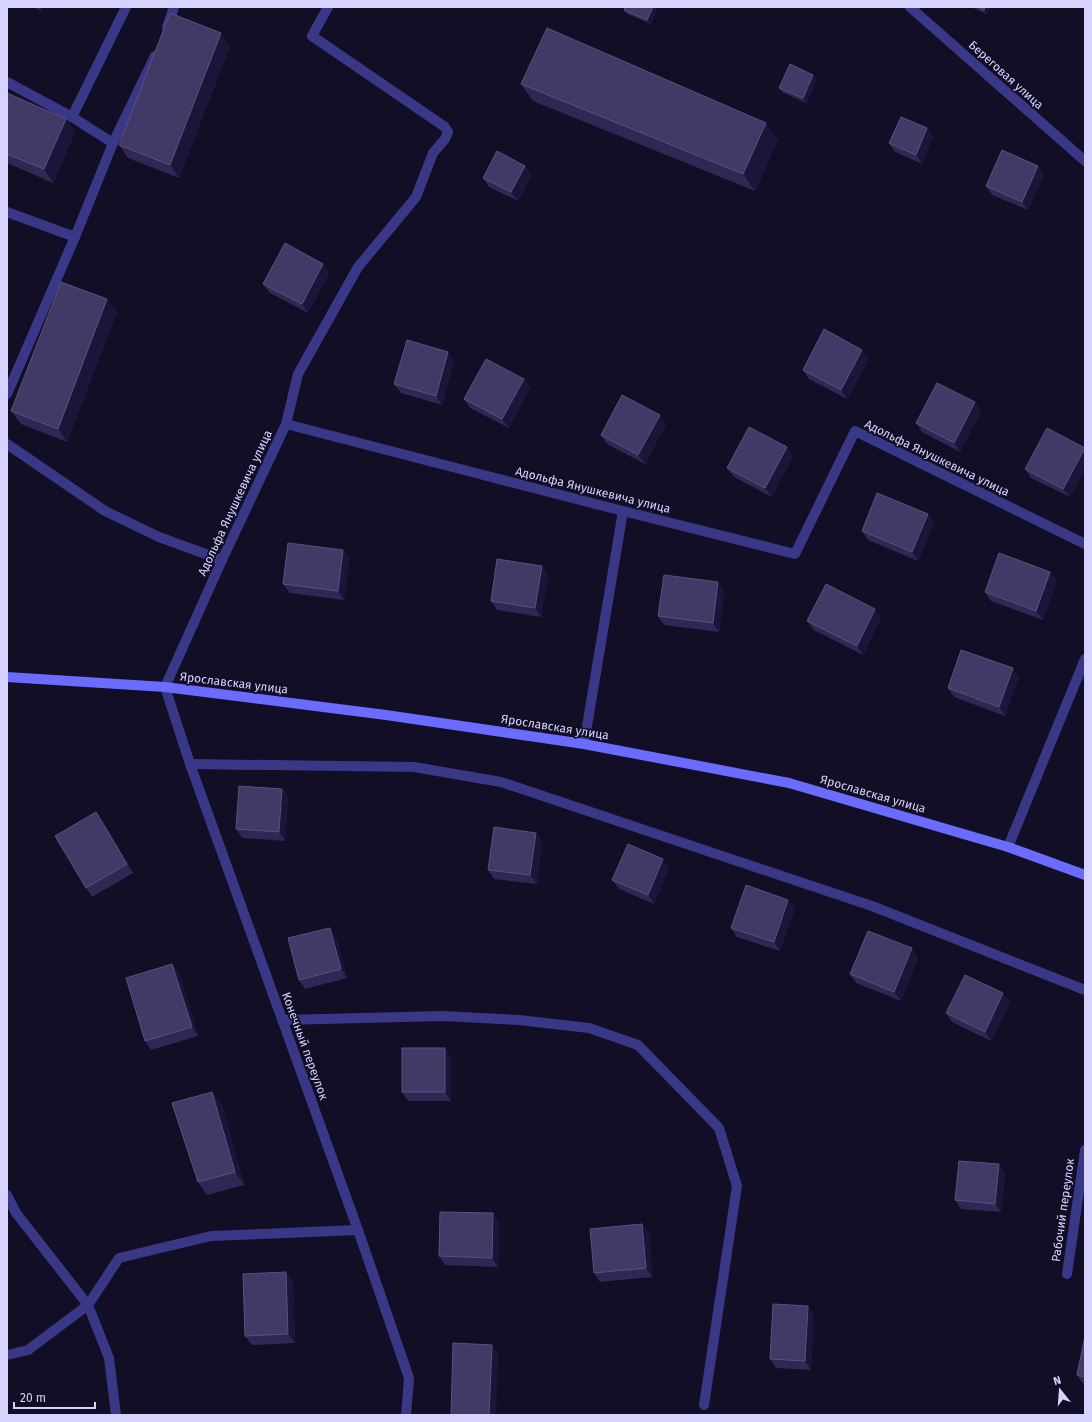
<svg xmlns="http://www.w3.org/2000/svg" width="1092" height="1422" font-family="'Fira Sans',sans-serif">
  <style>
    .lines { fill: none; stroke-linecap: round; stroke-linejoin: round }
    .service { stroke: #393886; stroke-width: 10 }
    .minor { stroke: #393886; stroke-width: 10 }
    .secondary { stroke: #6a6bff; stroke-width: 10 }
    .wall { fill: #2f2754 }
    .shaded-wall { fill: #1c153a }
    .building { fill: #413966; stroke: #58527e }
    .labels { text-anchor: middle; stroke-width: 3.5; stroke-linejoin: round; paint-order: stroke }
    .street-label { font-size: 12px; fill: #d7d3ff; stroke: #120e26 }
  </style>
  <rect width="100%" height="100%" fill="#120e26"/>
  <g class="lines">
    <g class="service">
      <path d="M 165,687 L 190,764 L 358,1230 L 409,1378 L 406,1415"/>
      <path d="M 282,1020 L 443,1016 L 519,1020 L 589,1028 L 638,1045 L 719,1128 L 737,1186 L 704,1405"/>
      <path d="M 7,1195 L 16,1213 L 88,1305 L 109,1358 L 116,1415"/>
      <path d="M 1067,1274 L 1085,1150"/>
      <path d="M 7,1355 L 28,1350 L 88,1305 L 119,1258 L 211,1236 L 358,1230"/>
    </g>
    <g class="minor">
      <path d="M 910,7 L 1085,161"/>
      <path d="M 167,27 L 174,7"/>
      <path d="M 7,82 L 72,117 L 113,143 L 155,56"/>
      <path d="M 72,117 L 126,7"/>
      <path d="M 7,212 L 75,237 L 113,143"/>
      <path d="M 7,394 L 75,237"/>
      <path d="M 286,424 L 298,374 L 358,267 L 416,197 L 433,153 L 445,139 L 448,132 L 445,127 L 312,36 L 328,7"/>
      <path d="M 7,444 L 105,511 L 159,537 L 222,560"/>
      <path d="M 165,687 L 222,560 L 286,424 L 623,511 L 795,554 L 855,431 L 1085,544"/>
      <path d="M 584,744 L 623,511"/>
      <path d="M 190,764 L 414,767 L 501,782 L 872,906 L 1085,990"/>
      <path d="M 1008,847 L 1085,659"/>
    </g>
    <path class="secondary" d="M 7,677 L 165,687 L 386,715 L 584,744 L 789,783 L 1008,847 L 1085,875"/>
  </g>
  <g class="wall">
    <path d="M 33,7 L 43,7 L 42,11 Z"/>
    <path d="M 658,7 L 651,24 L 627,14 L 624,10 Z"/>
    <path d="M 971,7 L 990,7 L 987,14 Z"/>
    <path d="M 230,46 L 179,178 L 128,158 L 119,145 Z"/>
    <path d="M 817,79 L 806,103 L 782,92 L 779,88 Z"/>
    <path d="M 521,84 L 766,123 L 778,140 L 755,191 L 533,101 Z"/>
    <path d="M 7,93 L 66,119 L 75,132 L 53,183 L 7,163 Z"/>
    <path d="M 927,128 L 933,137 L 922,164 L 895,152 L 889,143 Z"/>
    <path d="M 525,166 L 531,175 L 518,201 L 489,187 L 483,178 Z"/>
    <path d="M 1044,175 L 1028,210 L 992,195 L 986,186 Z"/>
    <path d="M 323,264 L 329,273 L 308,313 L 270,293 L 263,284 Z"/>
    <path d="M 107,299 L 117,312 L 67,442 L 21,424 L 11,411 Z"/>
    <path d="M 869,359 L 847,399 L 809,379 L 803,370 Z"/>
    <path d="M 454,361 L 442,405 L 401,393 L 394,384 Z"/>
    <path d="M 524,379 L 530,388 L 509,428 L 470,408 L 464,399 Z"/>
    <path d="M 981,411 L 960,452 L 922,432 L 916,423 Z"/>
    <path d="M 666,424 L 645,464 L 607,444 L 601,435 Z"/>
    <path d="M 1085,448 L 1085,468 L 1070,497 L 1031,478 L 1025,469 Z"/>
    <path d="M 793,456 L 772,497 L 734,477 L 727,468 Z"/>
    <path d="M 928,514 L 934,523 L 918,561 L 868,540 L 862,531 Z"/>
    <path d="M 343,550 L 349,559 L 344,600 L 290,593 L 283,584 Z"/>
    <path d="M 542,566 L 548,575 L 541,617 L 497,610 L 491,601 Z"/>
    <path d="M 1050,572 L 1057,581 L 1043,620 L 991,601 L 985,592 Z"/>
    <path d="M 724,591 L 719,632 L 664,625 L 658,616 Z"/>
    <path d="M 881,618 L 863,655 L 814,630 L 807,621 Z"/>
    <path d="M 1019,677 L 1005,716 L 954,697 L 948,688 Z"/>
    <path d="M 282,789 L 288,797 L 285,841 L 242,838 L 236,829 Z"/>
    <path d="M 103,821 L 133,873 L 92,897 L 86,888 Z"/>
    <path d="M 536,833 L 542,842 L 537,884 L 494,879 L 488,870 Z"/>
    <path d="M 669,868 L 654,904 L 619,889 L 612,880 Z"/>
    <path d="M 788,900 L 795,908 L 780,951 L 737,937 L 731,928 Z"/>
    <path d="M 336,937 L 347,978 L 305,989 L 299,980 Z"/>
    <path d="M 918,957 L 901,1001 L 856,983 L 850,974 Z"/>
    <path d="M 172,964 L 179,973 L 198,1036 L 151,1050 L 145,1041 Z"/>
    <path d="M 1003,993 L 1010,1002 L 991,1041 L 952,1022 L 946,1013 Z"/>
    <path d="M 451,1057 L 451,1101 L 408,1101 L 402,1092 Z"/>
    <path d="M 212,1092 L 222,1105 L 244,1185 L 207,1195 L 198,1182 Z"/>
    <path d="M 1005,1173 L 1001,1212 L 961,1209 L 955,1200 Z"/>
    <path d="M 499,1222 L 498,1267 L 445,1265 L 439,1256 Z"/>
    <path d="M 642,1224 L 649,1233 L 652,1277 L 600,1282 L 594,1273 Z"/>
    <path d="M 293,1281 L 295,1343 L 252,1345 L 245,1336 Z"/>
    <path d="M 814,1315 L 811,1370 L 776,1368 L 770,1359 Z"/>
    <path d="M 1085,1336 L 1085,1384 L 1083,1384 L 1077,1375 Z"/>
  </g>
  <g class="shaded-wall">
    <path d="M 39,7 L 43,7 L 42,11 Z"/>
    <path d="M 653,7 L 658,7 L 651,24 L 647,20 Z"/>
    <path d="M 985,7 L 990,7 L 987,14 L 984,10 Z"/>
    <path d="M 221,33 L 230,46 L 179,178 L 170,165 Z"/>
    <path d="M 813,75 L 817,79 L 806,103 L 803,98 Z"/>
    <path d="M 66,119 L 75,132 L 53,183 L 44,169 Z"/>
    <path d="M 766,123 L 778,140 L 755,191 L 743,174 Z"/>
    <path d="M 927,128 L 933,137 L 922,164 L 916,155 Z"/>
    <path d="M 525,166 L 531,175 L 518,201 L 511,192 Z"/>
    <path d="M 1038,166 L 1044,175 L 1028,210 L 1022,202 Z"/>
    <path d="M 323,264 L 329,273 L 308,313 L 302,304 Z"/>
    <path d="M 107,299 L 117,312 L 67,442 L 58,429 Z"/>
    <path d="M 862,350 L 869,359 L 847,399 L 841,390 Z"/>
    <path d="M 448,352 L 454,361 L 442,405 L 436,396 Z"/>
    <path d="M 524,379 L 530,388 L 509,428 L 502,419 Z"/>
    <path d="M 975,402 L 981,411 L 960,452 L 954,443 Z"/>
    <path d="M 660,415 L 666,424 L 645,464 L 638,455 Z"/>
    <path d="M 787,447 L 793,456 L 772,497 L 765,488 Z"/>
    <path d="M 1085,448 L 1085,468 L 1070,497 L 1063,489 Z"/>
    <path d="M 928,514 L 934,523 L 918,561 L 912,552 Z"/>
    <path d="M 343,550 L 349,559 L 344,600 L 338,591 Z"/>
    <path d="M 542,566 L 548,575 L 541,617 L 535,608 Z"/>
    <path d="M 1050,572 L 1057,581 L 1043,620 L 1036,611 Z"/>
    <path d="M 718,582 L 724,591 L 719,632 L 713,623 Z"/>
    <path d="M 875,609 L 881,618 L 863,655 L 857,646 Z"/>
    <path d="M 1013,668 L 1019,677 L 1005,716 L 999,707 Z"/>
    <path d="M 282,789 L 288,797 L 285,841 L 279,832 Z"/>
    <path d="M 96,812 L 103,821 L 133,873 L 127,864 Z"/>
    <path d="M 536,833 L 542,842 L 537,884 L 530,875 Z"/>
    <path d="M 663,859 L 669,868 L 654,904 L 648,895 Z"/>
    <path d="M 788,900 L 795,908 L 780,951 L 774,942 Z"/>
    <path d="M 330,928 L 336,937 L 347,978 L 341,969 Z"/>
    <path d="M 912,948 L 918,957 L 901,1001 L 894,992 Z"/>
    <path d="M 172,964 L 179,973 L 198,1036 L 192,1027 Z"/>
    <path d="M 1003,993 L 1010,1002 L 991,1041 L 985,1032 Z"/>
    <path d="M 445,1048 L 451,1057 L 451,1101 L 445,1092 Z"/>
    <path d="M 212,1092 L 222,1105 L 244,1185 L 235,1172 Z"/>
    <path d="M 999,1164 L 1005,1173 L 1001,1212 L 995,1204 Z"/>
    <path d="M 493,1213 L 499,1222 L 498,1267 L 492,1258 Z"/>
    <path d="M 642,1224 L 649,1233 L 652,1277 L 646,1268 Z"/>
    <path d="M 286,1272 L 293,1281 L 295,1343 L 288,1334 Z"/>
    <path d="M 808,1306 L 814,1315 L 811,1370 L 805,1361 Z"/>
    <path d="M 492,1345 L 498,1354 L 496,1415 L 489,1415 Z"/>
  </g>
  <g class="building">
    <path d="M 625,7 L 653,7 L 647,20 L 624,10 Z"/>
    <path d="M 978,7 L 985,7 L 984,10 Z"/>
    <path d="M 170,13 L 221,33 L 170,165 L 119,145 Z"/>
    <path d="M 547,28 L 766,123 L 743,174 L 521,84 Z"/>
    <path d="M 790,64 L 813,75 L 803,98 L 779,88 Z"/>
    <path d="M 7,93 L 66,119 L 44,169 L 7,154 Z"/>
    <path d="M 901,117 L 927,128 L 916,155 L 889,143 Z"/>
    <path d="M 1002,150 L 1038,166 L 1022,202 L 986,186 Z"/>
    <path d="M 497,151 L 525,166 L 511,192 L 483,178 Z"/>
    <path d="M 285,243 L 323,264 L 302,304 L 263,284 Z"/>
    <path d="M 61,282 L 107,299 L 58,429 L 11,411 Z"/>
    <path d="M 824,329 L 862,350 L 841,390 L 803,370 Z"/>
    <path d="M 407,340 L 448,352 L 436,396 L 394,384 Z"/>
    <path d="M 486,359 L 524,379 L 502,419 L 464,399 Z"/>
    <path d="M 937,383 L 975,402 L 954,443 L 916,423 Z"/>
    <path d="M 622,395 L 660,415 L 638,455 L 601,435 Z"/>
    <path d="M 749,427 L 787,447 L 765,488 L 727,468 Z"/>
    <path d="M 1047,428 L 1085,448 L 1063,489 L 1025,469 Z"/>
    <path d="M 877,493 L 928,514 L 912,552 L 862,531 Z"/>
    <path d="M 288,543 L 343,550 L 338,591 L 283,584 Z"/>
    <path d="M 999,553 L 1050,572 L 1036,611 L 985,592 Z"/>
    <path d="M 497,559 L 542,566 L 535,608 L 491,601 Z"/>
    <path d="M 664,575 L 718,582 L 713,623 L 658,616 Z"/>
    <path d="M 826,584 L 875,609 L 857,646 L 807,621 Z"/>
    <path d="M 961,650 L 1013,668 L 999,707 L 948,688 Z"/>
    <path d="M 239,786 L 282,789 L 279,832 L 236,829 Z"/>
    <path d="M 96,812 L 127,864 L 86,888 L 55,836 Z"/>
    <path d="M 494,827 L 536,833 L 530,875 L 488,870 Z"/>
    <path d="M 628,844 L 663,859 L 648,895 L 612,880 Z"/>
    <path d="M 746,885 L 788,900 L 774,942 L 731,928 Z"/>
    <path d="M 330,928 L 341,969 L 299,980 L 288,938 Z"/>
    <path d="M 868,931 L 912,948 L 894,992 L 850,974 Z"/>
    <path d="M 172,964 L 192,1027 L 145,1041 L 126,978 Z"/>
    <path d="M 965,975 L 1003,993 L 985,1032 L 946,1013 Z"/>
    <rect x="402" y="1048" width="43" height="44"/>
    <path d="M 212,1092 L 235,1172 L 198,1182 L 172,1103 Z"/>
    <path d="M 959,1161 L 999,1164 L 995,1204 L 955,1200 Z"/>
    <path d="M 440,1212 L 493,1213 L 492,1258 L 439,1256 Z"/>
    <path d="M 642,1224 L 646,1268 L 594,1273 L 590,1229 Z"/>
    <path d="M 286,1272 L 288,1334 L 245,1336 L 243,1274 Z"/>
    <path d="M 773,1304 L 808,1306 L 805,1361 L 770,1359 Z"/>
    <path d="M 1085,1336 L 1085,1377 L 1077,1375 Z"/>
    <path d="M 453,1343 L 492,1345 L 489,1415 L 451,1415 Z"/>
  </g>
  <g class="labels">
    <g class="street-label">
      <text transform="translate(1006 75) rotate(42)" y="4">Береговая улица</text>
      <text transform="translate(937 458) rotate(26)" y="4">Адольфа Янушкевича улица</text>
      <text transform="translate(593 490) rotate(14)" y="4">Адольфа Янушкевича улица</text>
      <text transform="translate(235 503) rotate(-65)" y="4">Адольфа Янушкевича улица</text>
      <text transform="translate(234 683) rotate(7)" y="4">Ярославская улица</text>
      <text transform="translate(555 727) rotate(9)" y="4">Ярославская улица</text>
      <text transform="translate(873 794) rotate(16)" y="4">Ярославская улица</text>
      <text transform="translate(305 1046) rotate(70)" y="4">Конечный переулок</text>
      <text transform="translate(1063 1210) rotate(-82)" y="4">Рабочий переулок</text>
    </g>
  </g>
  <rect width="1092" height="1422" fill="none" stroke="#d7d3ff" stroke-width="16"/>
  <g transform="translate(1060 1390) rotate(343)" stroke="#120e26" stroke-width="3" paint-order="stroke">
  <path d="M0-3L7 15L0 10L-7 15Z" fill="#d7d3ff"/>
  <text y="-6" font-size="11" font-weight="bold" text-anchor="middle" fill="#d7d3ff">N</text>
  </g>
  <path d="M14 1402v6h81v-6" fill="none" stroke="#d7d3ff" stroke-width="2"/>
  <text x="20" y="1402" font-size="12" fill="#d7d3ff" stroke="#120e26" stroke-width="3" paint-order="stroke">20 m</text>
</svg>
